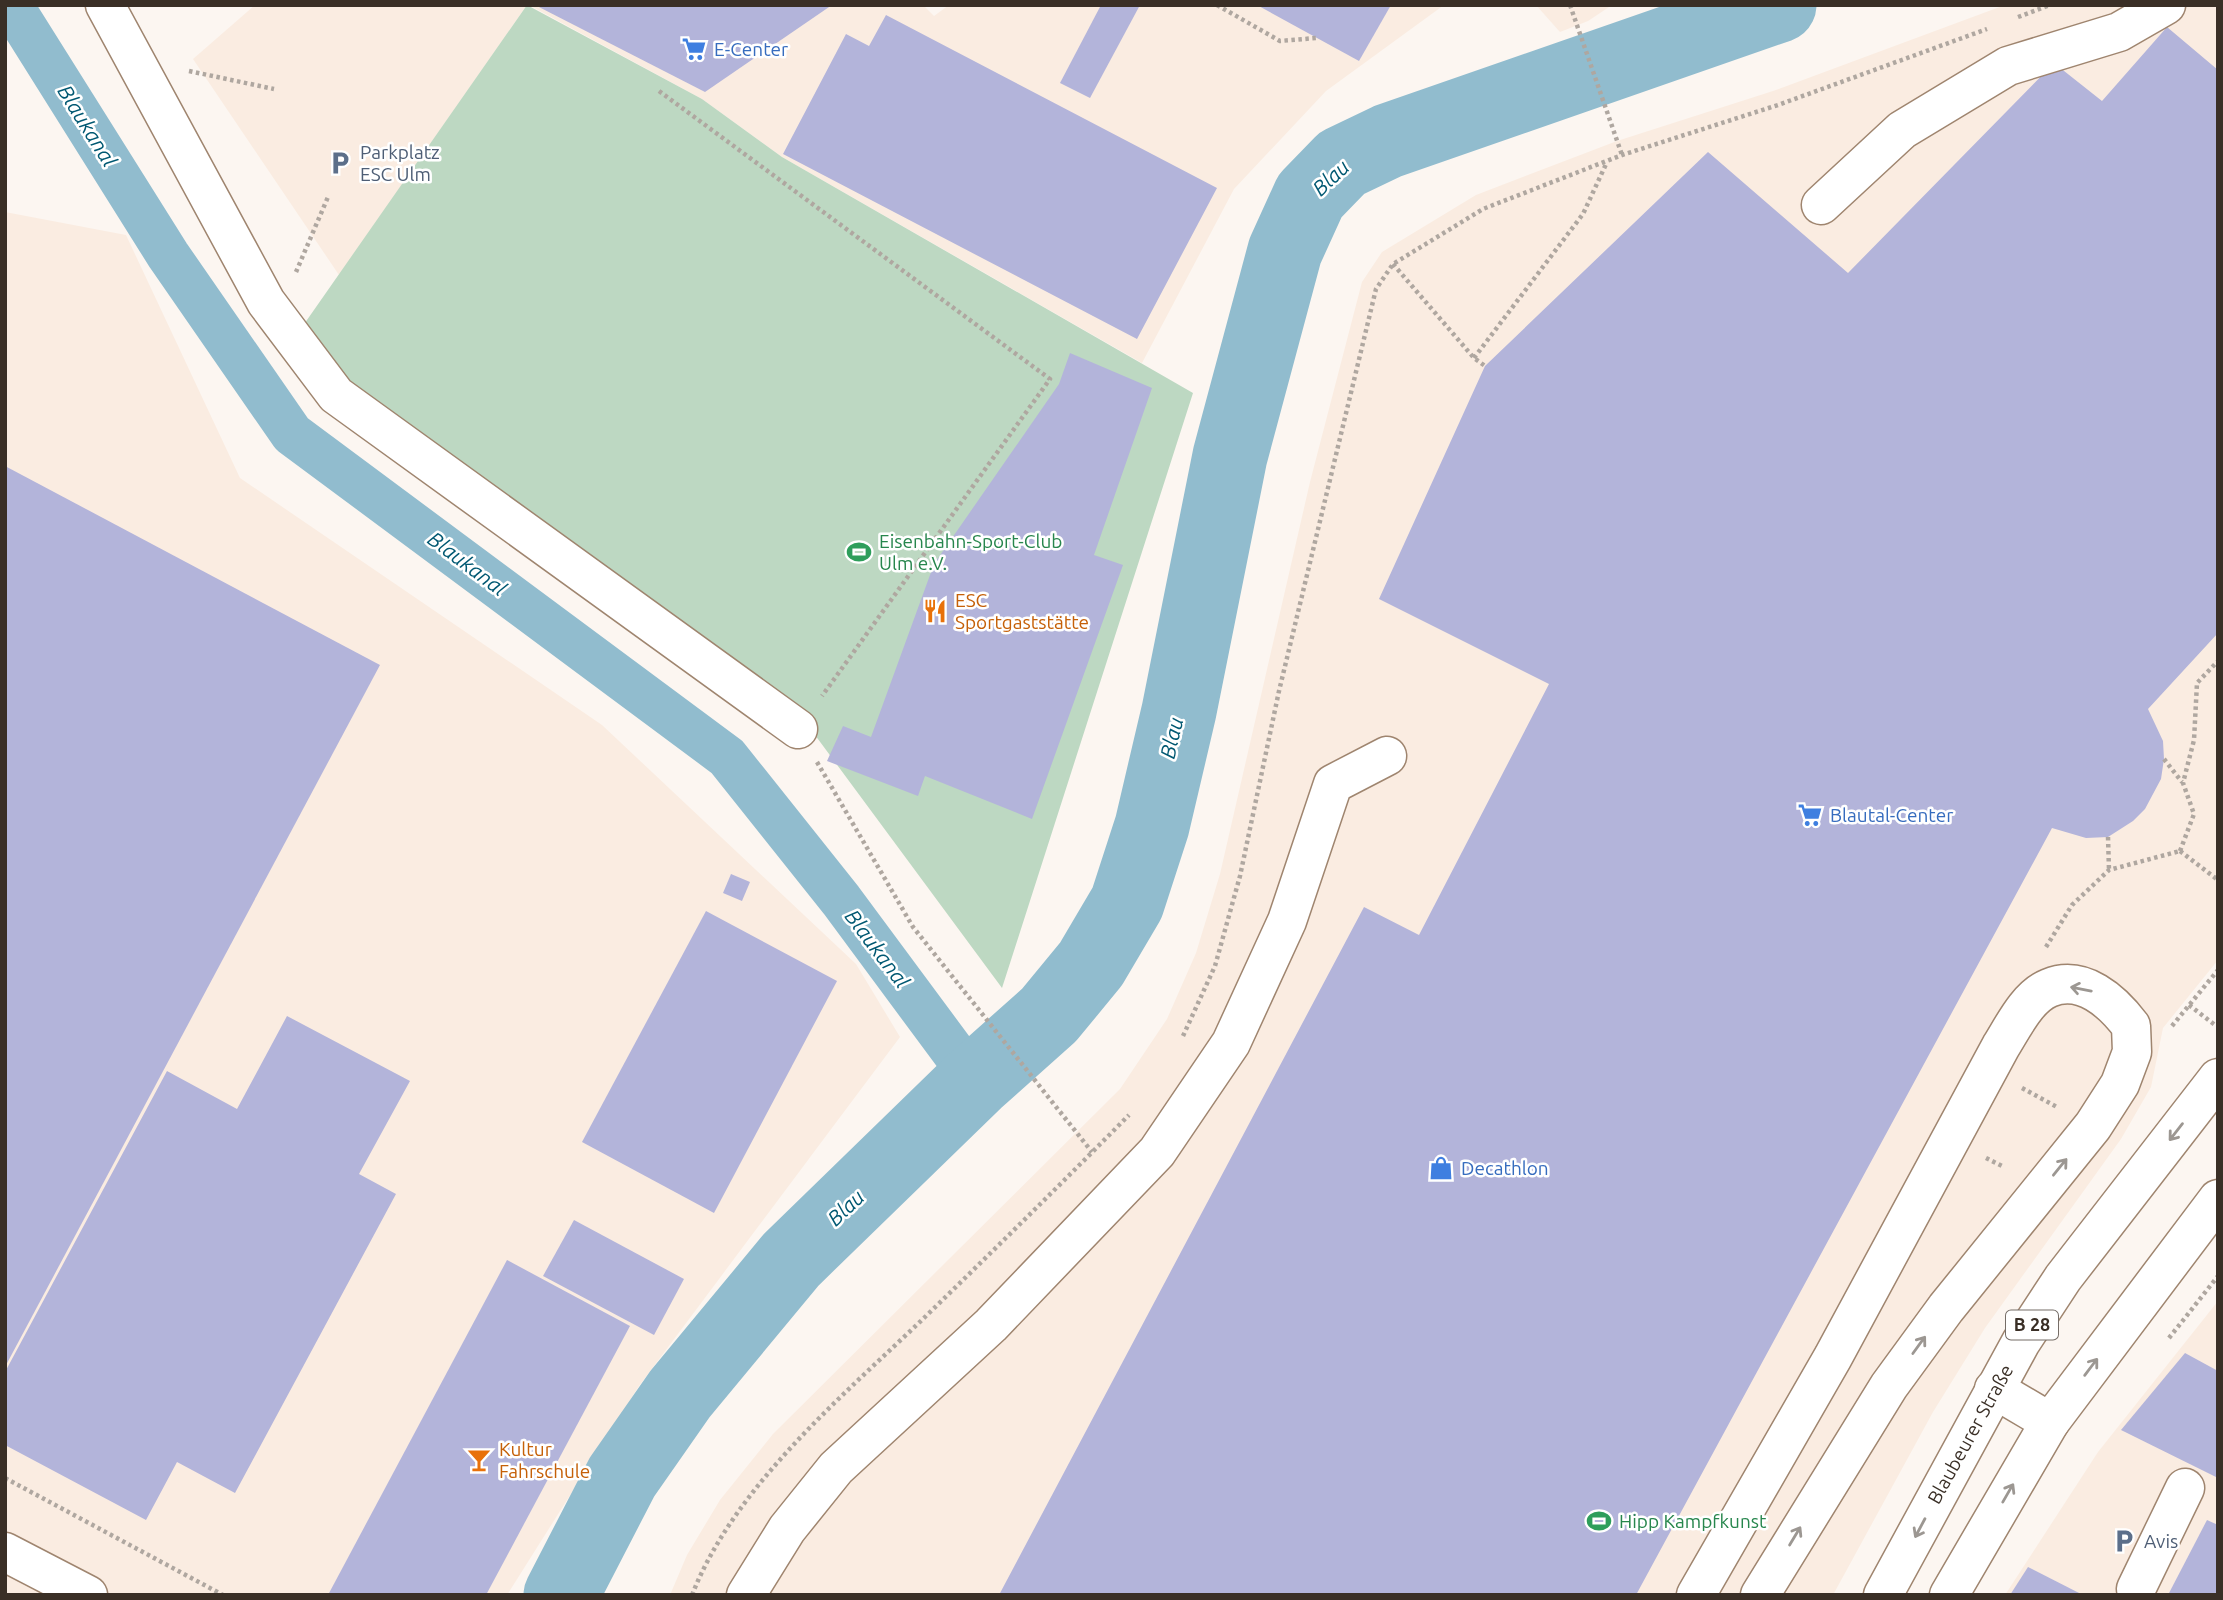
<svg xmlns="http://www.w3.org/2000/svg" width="2223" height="1600" font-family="Ubuntu,sans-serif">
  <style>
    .built { fill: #faece1 }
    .green { fill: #bdd8c2 }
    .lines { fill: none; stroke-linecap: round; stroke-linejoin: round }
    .canal { stroke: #91bcce; stroke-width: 44 }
    .river { stroke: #91bcce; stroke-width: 75 }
    .building { fill: #b3b4da }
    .minor-casing { stroke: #9f856f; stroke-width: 41 }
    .major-casing { stroke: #9f856f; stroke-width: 41 }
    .path { stroke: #afa7a0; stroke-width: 4.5; stroke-dasharray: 3.5 3.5; stroke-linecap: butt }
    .minor { stroke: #fff; stroke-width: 38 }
    .major { stroke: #fff; stroke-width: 38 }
    .oneway { stroke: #9c9792 }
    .labels { text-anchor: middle; stroke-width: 5; stroke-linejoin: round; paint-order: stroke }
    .shield { fill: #fff; stroke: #756d67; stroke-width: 2 }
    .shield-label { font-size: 18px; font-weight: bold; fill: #3a2f26 }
    .shop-label { font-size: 19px; fill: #366cbe; stroke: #fff; text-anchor: start }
    .service-label { font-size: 19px; fill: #4e5e75; stroke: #fff; text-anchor: start }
    .leisure-label { font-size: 19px; fill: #27864d; stroke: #fff; text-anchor: start }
    .food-label { font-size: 19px; fill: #c56008; stroke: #fff; text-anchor: start }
    .street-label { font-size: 19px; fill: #3a2f26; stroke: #fff }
    .water-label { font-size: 21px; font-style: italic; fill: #005872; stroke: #fff }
  </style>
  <rect width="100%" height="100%" fill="#fcf6f1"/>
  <g class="built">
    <path d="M 255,5 L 527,5 L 339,275 L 193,59 Z"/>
    <path d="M 529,5 L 923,5 L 934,16 L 949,5 L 1444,5 L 1326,91 L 1234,189 L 1142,363 L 782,157 L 702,99 Z"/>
    <path d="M 1536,5 L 1612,5 L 1588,21 L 1560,32 Z"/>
    <path d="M 2005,5 L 2218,5 L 2218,960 L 2163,1028 L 2151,1087 L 2121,1139 L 1985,1328 L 1933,1412 L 1833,1595 L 670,1595 L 687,1555 L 720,1500 L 773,1434 L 1120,1089 L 1167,1019 L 1196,953 L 1220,874 L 1310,482 L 1362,282 L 1382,252 L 1476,195 L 1617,141 L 1773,91 Z"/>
    <path d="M 5,212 L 126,235 L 240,478 L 602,725 L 856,964 L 900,1037 L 639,1386 L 507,1595 L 5,1595 Z"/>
    <path d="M 2218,1301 L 2218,1595 L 2005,1595 L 2098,1452 Z"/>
  </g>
  <path class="green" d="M 527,5 L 702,99 L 782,157 L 1193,393 L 1002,988 L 798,712 L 337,381 L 300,330 Z"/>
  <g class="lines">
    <path class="canal" d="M 11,5 L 168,255 L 292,434 L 727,757 L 841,900 L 975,1081"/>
    <path class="river" d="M 561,1595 L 622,1477 L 680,1394 L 791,1260 L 975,1081 L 1049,1015 L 1091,964 L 1127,903 L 1152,826 L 1179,711 L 1230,456 L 1285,251 L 1310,196 L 1342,163 L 1388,141 L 1779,5"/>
  </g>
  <g class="building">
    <path d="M 535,5 L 832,5 L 705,92 Z"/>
    <path d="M 1101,5 L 1140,5 L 1090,98 L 1060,83 Z"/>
    <path d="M 1257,5 L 1391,5 L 1359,61 Z"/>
    <path d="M 886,15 L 1217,188 L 1137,339 L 783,154 L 846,34 L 869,46 Z"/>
    <path d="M 2167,27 L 2218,70 L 2218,633 L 2148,709 L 2163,741 L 2164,759 L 2161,779 L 2145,809 L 2133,821 L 2108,837 L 2086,838 L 2052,828 L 1636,1595 L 999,1595 L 1364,907 L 1419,935 L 1549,684 L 1379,599 L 1485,366 L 1708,152 L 1848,273 L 2054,63 L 2102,101 Z"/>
    <path d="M 1070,353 L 1152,388 L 1094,555 L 1123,565 L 1032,819 L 925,776 L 918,796 L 827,761 L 843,726 L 871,737 L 934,564 L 1059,384 Z"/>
    <path d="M 5,466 L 380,665 L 5,1367 Z"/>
    <path d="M 731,874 L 750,882 L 742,901 L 723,893 Z"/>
    <path d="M 706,911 L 837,981 L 714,1213 L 582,1142 Z"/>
    <path d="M 287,1016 L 410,1081 L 359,1174 L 396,1194 L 235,1493 L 177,1462 L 146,1520 L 5,1445 L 5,1372 L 167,1071 L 237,1109 Z"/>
    <path d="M 574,1220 L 684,1279 L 654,1335 L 543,1276 Z"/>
    <path d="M 507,1260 L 630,1326 L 486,1595 L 328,1595 Z"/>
    <path d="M 2185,1353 L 2218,1371 L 2218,1478 L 2121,1430 Z"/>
    <path d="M 2207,1520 L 2218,1525 L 2218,1595 L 2168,1595 Z"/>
    <path d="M 2028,1567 L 2083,1595 L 2010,1595 Z"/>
  </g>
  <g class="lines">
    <g class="minor-casing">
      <g id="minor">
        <path d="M 105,5 L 266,302 L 336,395 L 798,729"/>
        <path d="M 1821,205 L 1902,130 L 2008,66 L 2119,32 L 2166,5"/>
        <path d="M 5,1552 L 88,1595"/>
        <path d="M 2136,1589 L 2185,1488"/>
        <path d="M 746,1595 L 787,1529 L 836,1468 L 991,1325 L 1157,1152 L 1231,1043 L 1287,921 L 1333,784 L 1387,756"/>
        <path d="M 1696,1595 L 1833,1357 L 2001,1046 C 2013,1027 2027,997 2049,988 C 2083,974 2113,1002 2131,1026 L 2132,1052 L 2120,1084 L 2093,1126 L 1946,1308 L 1889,1386 L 1760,1595"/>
      </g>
    </g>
    <g class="major-casing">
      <g id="major">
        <path d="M 1994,1389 L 2050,1422"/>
        <path d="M 1883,1595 L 2021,1342 L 2063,1278 L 2218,1078"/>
        <path d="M 1949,1595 L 2050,1422 L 2218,1199"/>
      </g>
    </g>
    <g class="path">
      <path d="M 1217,5 L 1280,41 L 1316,38"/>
      <path d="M 1570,5 L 1622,155"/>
      <path d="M 2018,17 L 2050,5"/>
      <path d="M 189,71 L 274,89"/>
      <path d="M 659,91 L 1050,379 L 822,696"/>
      <path d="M 1393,264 L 1474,358 L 1485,366"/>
      <path d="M 296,272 L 328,197"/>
      <path d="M 1474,358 L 1583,214 L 1607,162"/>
      <path d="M 2164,759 L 2182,782"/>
      <path d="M 817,762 L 913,927 L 1092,1152"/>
      <path d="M 2108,837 L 2109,870"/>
      <path d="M 2180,851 L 2194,814 L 2183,783 L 2194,740 L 2197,683 L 2218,661"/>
      <path d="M 2180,851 L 2218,880"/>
      <path d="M 2046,947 L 2072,905 L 2109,870 L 2180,851"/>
      <path d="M 2189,1005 L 2215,1025"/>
      <path d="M 2172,1026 L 2218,970"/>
      <path d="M 1183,1036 L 1215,966 L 1240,876 L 1279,691 L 1376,289 L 1393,264 L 1483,209 L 1622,155 L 1778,105 L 1987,29"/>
      <path d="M 2022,1088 L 2057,1107"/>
      <path d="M 1986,1158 L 2004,1167"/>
      <path d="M 2169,1338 L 2218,1276"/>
      <path d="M 5,1478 L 223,1595"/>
      <path d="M 692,1595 C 735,1485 843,1396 926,1316 C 994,1250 1062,1183 1129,1115"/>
    </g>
    <use href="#minor" class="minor"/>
    <use href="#major" class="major"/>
  </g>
  <defs><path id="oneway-shaft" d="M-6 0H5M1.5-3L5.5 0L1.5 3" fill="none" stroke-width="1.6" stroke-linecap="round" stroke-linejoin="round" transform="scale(1.75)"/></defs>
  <g class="oneway">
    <use href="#oneway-shaft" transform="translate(2081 989) rotate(-169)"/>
    <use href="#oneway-shaft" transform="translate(2176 1132) rotate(128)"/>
    <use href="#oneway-shaft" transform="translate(2060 1167) rotate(-51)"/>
    <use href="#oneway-shaft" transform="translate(1919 1345) rotate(-54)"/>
    <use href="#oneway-shaft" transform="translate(2091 1367) rotate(-53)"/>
    <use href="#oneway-shaft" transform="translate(2008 1493) rotate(-60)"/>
    <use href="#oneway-shaft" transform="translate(1920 1528) rotate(118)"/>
    <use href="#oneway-shaft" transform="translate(1795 1536) rotate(-59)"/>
  </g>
  <defs>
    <g id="supermarket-bare" transform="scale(1.89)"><path d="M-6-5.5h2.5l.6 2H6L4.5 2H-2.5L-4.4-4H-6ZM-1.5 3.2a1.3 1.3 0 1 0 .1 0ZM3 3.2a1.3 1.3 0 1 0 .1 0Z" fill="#3f7fe0" stroke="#fff" stroke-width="2.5" paint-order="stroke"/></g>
    <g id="parking-bare" transform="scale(1.89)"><path d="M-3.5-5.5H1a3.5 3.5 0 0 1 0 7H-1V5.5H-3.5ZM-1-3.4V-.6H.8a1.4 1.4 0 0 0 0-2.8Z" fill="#5c6f8a" stroke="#fff" stroke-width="2.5" paint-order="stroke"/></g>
    <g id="stadium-bare" transform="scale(1.89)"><path d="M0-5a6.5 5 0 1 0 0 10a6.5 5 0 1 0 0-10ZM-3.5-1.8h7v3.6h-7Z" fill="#2e9e5b" stroke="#fff" stroke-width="2.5" paint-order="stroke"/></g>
    <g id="restaurant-bare" transform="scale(1.89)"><path d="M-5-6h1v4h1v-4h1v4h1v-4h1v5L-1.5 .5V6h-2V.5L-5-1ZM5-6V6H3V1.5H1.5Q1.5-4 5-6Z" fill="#e8710a" stroke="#fff" stroke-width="2.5" paint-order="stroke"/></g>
    <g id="shop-bare" transform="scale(1.89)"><path d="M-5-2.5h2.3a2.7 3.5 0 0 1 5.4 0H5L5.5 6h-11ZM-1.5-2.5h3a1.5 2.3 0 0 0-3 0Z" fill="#3f7fe0" stroke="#fff" stroke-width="2.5" paint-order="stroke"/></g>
    <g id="bar-bare" transform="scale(1.89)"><path d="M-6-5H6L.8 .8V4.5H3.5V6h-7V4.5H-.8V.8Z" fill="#e8710a" stroke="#fff" stroke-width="2.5" paint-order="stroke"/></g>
  </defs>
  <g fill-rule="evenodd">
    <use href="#supermarket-bare" x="694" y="49"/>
    <use href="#parking-bare" x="340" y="163"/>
    <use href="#stadium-bare" x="859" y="552"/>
    <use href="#restaurant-bare" x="935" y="611"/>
    <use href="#supermarket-bare" x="1810" y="815"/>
    <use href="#shop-bare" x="1441" y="1168"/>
    <use href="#bar-bare" x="479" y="1460"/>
    <use href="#stadium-bare" x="1599" y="1521"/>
    <use href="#parking-bare" x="2124" y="1541"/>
  </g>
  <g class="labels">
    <rect class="shield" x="2006" y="1310.5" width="52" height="29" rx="5"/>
    <g class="shield-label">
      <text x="2032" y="1331">B 28</text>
    </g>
    <g class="shop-label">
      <text x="714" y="56">E-Center</text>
      <text x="1830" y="822">Blautal-Center</text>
      <text x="1461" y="1175">Decathlon</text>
    </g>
    <g class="service-label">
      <text x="360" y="159">Parkplatz<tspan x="360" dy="22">ESC Ulm</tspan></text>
      <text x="2144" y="1548">Avis</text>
    </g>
    <g class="leisure-label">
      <text x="879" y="548">Eisenbahn-Sport-Club<tspan x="879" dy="22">Ulm e.V.</tspan></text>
      <text x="1619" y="1528">Hipp Kampfkunst</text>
    </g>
    <g class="food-label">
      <text x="955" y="607">ESC<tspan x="955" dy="22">Sportgaststätte</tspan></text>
      <text x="499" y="1456">Kultur<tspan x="499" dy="22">Fahrschule</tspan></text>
    </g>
    <g class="street-label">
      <text transform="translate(1970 1434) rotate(-61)" y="7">Blaubeurer Straße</text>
    </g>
    <g class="water-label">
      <text transform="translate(87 126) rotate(58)" y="7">Blaukanal</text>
      <text transform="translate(1331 178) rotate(-43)" y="7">Blau</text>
      <text transform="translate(467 564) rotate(37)" y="7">Blaukanal</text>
      <text transform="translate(1172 738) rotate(-77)" y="7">Blau</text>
      <text transform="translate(877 949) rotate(53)" y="7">Blaukanal</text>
      <text transform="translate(846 1208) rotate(-43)" y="7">Blau</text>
    </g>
  </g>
  <rect width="2223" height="1600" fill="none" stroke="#3a2f26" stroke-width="14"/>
</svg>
